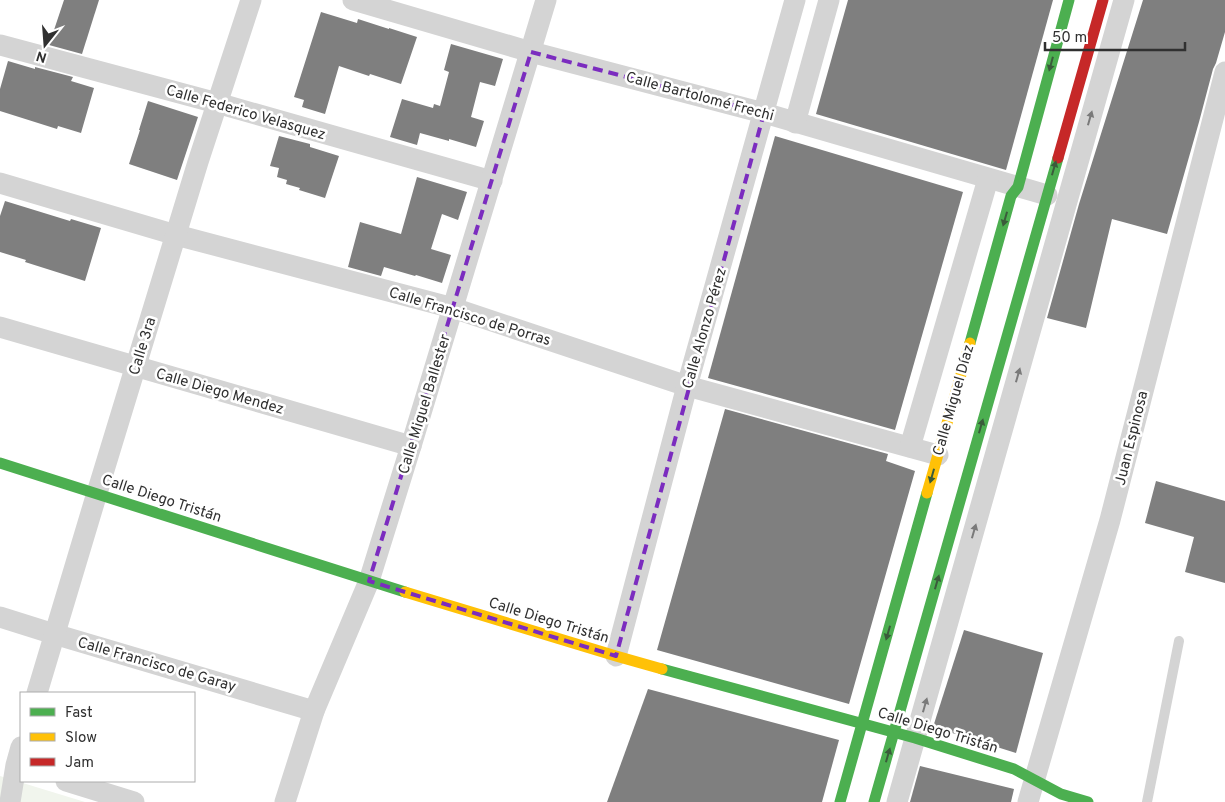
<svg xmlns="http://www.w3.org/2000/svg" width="1225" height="802" font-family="Overpass,sans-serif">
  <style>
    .green { fill: #f1f5ed }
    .building { fill: #7f7f7f }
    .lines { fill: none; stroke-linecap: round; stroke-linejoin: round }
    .lane { stroke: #d4d4d4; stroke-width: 10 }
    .street { stroke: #d4d4d4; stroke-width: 21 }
    .fast { stroke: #4caf50; stroke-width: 11 }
    .slow { stroke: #ffc107; stroke-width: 11 }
    .jam { stroke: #c62828; stroke-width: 11 }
    .oneway { fill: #3a5c3b }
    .oneway2 { fill: #7a7a7a }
    .marked { fill: none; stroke: #7b2cbf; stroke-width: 4; stroke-dasharray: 10 6; stroke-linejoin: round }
    .labels { text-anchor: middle; stroke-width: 5; stroke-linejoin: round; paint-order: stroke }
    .street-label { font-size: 15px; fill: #303030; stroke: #fff }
  </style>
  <rect width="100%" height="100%" fill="#fff"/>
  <path class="green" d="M 0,776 L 85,802 L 0,802 Z"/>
  <g class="building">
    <path d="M 64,0 L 99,0 L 82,54 L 49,45 Z"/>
    <path d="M 848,0 L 1053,0 L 1006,170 L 816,114 Z"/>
    <path d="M 1143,0 L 1225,0 L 1225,32 L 1216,63 L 1213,69 L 1199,122 L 1167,234 L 1112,219 L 1086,328 L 1047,318 L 1079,204 Z"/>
    <path d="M 321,12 L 357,23 L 358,19 L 389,29 L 389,28 L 417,37 L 401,84 L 370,74 L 369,76 L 339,66 L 325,114 L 302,107 L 304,100 L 294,97 Z"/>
    <path d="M 451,44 L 503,59 L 495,86 L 480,82 L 471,117 L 484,121 L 476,147 L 449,139 L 449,141 L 420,133 L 417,145 L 390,137 L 402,99 L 433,108 L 434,104 L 440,106 L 449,72 L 444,70 Z"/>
    <path d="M 8,61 L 35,69 L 35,67 L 73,77 L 71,81 L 94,88 L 81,133 L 58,126 L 57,129 L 0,111 L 0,89 Z"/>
    <path d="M 148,101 L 198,117 L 177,180 L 129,164 L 140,130 L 139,130 Z"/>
    <path d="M 279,136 L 310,144 L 310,147 L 339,156 L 325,198 L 299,190 L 300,188 L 286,184 L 287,180 L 277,177 L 279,168 L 270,166 Z"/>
    <path d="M 775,136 L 963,192 L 895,430 L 708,378 Z"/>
    <path d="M 417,177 L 467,192 L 458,220 L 442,214 L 431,249 L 451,255 L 442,283 L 416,275 L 415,276 L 384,267 L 381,276 L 348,267 L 360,222 L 401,234 Z"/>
    <path d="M 5,201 L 70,221 L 71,219 L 101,228 L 85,281 L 25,262 L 26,260 L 0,252 L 0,216 Z"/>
    <path d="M 725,409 L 888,454 L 886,461 L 915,471 L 849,704 L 657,650 Z"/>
    <path d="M 1156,481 L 1225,501 L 1225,583 L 1185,572 L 1194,537 L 1145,523 Z"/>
    <path d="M 964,630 L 1043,653 L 1016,753 L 933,727 Z"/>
    <path d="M 648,689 L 839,740 L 822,802 L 607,802 Z"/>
    <path d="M 920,766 L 1014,789 L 1011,802 L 910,802 Z"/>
  </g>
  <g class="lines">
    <path class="lane" d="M 1147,802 L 1179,641"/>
    <g class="street">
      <path d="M 353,0 L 531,52 L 764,113 L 1047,195"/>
      <path d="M 0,45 L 217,103 L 492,181"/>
      <path d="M 795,123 L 829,0"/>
      <path d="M 0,183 L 176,235 L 453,308 L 687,386 L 938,455"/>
      <path d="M 0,327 L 411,446"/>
      <path d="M 910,447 L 988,179"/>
      <path d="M 0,617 L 54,634 L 314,711"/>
      <path d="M 616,656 L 687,386 L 795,0"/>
      <path d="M 37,693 L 97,493 L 198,162 L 251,0"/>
      <path d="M 66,781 L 134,802"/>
      <path d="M 10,802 L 16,765 L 21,747"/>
      <path d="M 285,802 L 314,711 L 369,581 L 411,446 L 546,0"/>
      <path d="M 897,802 L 1124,0"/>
      <path d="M 1028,802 L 1110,520 L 1225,72"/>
    </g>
    <g class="fast">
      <path d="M 970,343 L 1011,196 L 1018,187 L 1069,0"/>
      <path d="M 0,463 L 405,592"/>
      <path d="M 662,669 L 915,738 L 1014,769 L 1061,794 L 1088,802"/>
      <path d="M 840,802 L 927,493"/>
      <path d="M 874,802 L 1058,158"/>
    </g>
    <g class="slow">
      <path d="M 927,493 L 970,343"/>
      <path d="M 405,592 L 616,656 L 662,669"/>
    </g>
    <path class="jam" d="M 1058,158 L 1103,0"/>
  </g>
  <defs><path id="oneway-solid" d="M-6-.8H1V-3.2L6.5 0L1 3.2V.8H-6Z" transform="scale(1.25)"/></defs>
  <g class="oneway">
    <use href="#oneway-solid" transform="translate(1051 64) rotate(105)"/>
    <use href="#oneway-solid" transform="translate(1054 168) rotate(-74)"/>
    <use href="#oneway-solid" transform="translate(1005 219) rotate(106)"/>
    <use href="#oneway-solid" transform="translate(981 426) rotate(-74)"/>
    <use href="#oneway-solid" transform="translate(932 476) rotate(106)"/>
    <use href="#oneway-solid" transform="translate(937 582) rotate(-74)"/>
    <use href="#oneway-solid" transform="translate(888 633) rotate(106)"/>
    <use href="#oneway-solid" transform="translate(888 755) rotate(-74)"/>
  </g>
  <g class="oneway2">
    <use href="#oneway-solid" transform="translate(1090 118) rotate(-74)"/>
    <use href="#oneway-solid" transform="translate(1018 375) rotate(-74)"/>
    <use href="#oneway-solid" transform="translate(974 531) rotate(-74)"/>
    <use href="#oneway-solid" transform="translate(925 705) rotate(-74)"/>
  </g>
  <path class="marked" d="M 531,52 L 764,113 L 616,656 L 369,581 Z"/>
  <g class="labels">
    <g class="street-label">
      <text transform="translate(700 96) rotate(15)" y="5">Calle Bartolomé Frechi</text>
      <text transform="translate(246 112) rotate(16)" y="5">Calle Federico Velasquez</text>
      <text transform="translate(470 316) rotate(17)" y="5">Calle Francisco de Porras</text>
      <text transform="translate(704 328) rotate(-74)" y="5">Calle Alonzo Pérez</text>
      <text transform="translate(142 346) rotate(-73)" y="5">Calle 3ra</text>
      <text transform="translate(220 391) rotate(16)" y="5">Calle Diego Mendez</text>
      <text transform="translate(953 400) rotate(-74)" y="5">Calle Miguel Díaz</text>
      <text transform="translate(424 404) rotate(-73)" y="5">Calle Miguel Ballester</text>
      <text transform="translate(1131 438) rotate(-76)" y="5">Juan Espinosa</text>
      <text transform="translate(162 498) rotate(18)" y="5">Calle Diego Tristán</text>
      <text transform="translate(549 620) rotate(17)" y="5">Calle Diego Tristán</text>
      <text transform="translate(157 664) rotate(16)" y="5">Calle Francisco de Garay</text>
      <text transform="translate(938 730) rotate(17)" y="5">Calle Diego Tristán</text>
    </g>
  </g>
  <rect x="20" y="692" width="175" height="90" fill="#ffffff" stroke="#acacac"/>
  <rect x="30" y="708" width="25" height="8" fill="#4caf50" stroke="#acacac"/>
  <text x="65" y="717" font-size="15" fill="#303030">Fast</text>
  <rect x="30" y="733" width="25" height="8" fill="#ffc107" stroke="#acacac"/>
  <text x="65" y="742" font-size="15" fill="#303030">Slow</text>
  <rect x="30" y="758" width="25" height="8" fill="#c62828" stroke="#acacac"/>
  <text x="65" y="767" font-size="15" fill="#303030">Jam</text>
  <g transform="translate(45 45) rotate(197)" stroke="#ffffff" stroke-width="4" paint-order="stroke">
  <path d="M0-4L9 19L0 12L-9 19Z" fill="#303030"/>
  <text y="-8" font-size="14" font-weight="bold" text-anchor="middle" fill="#303030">N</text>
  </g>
  <path d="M1045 42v8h140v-8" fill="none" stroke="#303030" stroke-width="2.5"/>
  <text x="1052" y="42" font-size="15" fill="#303030" stroke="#ffffff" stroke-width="4" paint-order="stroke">50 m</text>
</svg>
